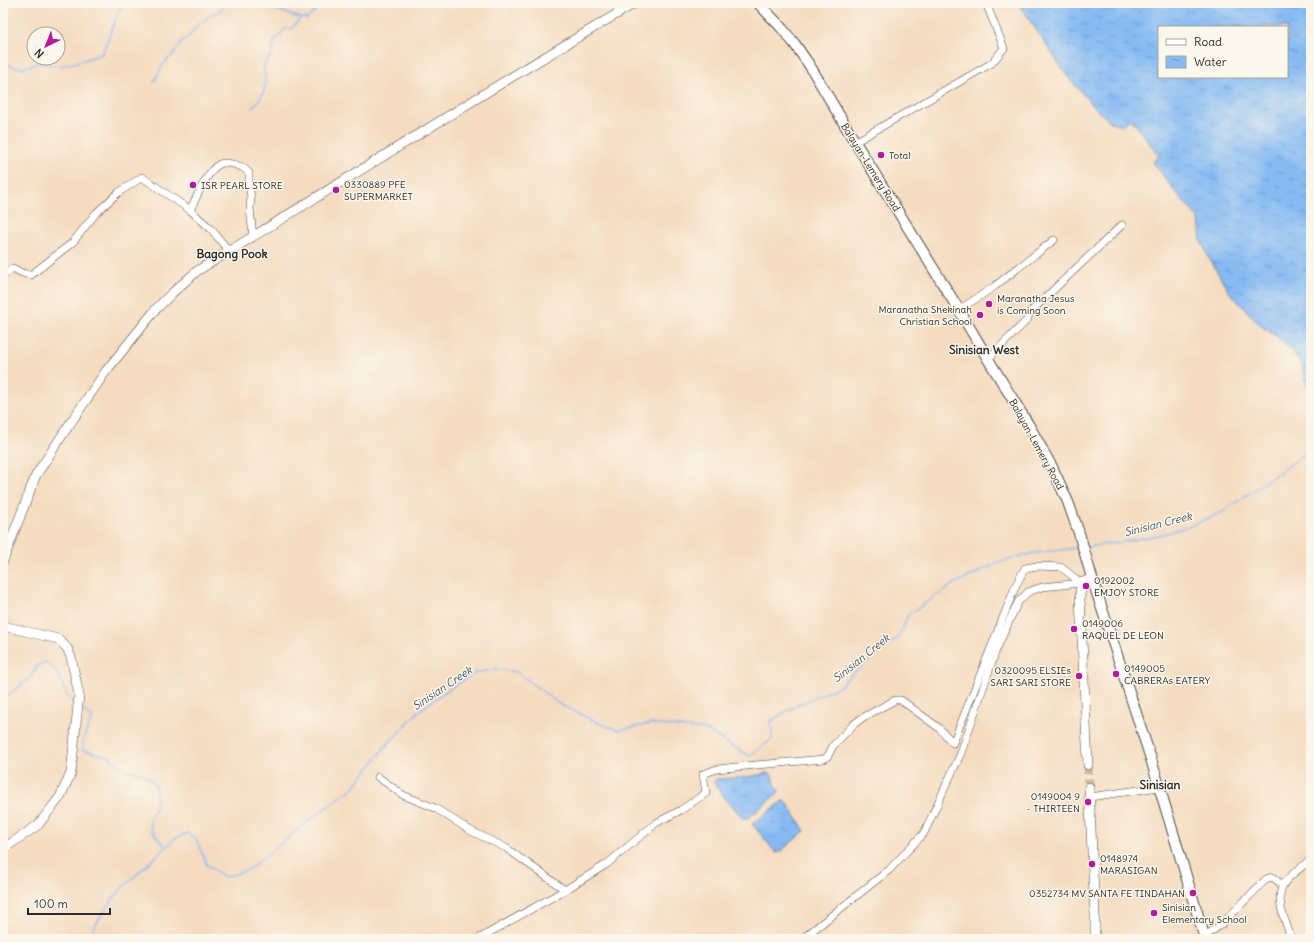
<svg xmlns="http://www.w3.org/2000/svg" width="1314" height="942" font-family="Delius,sans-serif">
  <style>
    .water { fill: url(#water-ripples); stroke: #58728f; fill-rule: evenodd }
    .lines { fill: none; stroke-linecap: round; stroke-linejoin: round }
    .stream { stroke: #85baf3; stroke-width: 1.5 }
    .secondary-tunnel { stroke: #cdb9a2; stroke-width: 9; stroke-dasharray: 9 4.5; stroke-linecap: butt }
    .street-casing { stroke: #494641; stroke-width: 8 }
    .secondary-casing { stroke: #494641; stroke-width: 10 }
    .primary-casing { stroke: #494641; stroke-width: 12 }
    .street { stroke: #fff; stroke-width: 7 }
    .secondary { stroke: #fff; stroke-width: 9 }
    .primary { stroke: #fff; stroke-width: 10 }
    .poi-dot { fill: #b5179e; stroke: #fbf7ec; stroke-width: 1.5 }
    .labels { text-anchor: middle; stroke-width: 3; stroke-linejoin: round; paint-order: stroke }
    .poi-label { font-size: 10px; fill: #2b2b2b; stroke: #fbf7ec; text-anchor: start }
    .street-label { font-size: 10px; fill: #2b2b2b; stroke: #fbf7ec }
    .water-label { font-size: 11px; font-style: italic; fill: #465667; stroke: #fbf7ec }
    .quarter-label { font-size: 12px; font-weight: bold; fill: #2b2b2b; stroke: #fbf7ec }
  </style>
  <defs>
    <pattern id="water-ripples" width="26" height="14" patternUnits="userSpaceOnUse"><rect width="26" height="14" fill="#85baf3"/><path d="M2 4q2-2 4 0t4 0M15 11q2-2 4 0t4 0" fill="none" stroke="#6d97c5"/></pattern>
  </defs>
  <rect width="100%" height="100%" fill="#fbf7ec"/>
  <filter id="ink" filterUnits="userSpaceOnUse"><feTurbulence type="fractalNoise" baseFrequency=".025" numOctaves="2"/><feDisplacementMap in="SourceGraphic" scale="8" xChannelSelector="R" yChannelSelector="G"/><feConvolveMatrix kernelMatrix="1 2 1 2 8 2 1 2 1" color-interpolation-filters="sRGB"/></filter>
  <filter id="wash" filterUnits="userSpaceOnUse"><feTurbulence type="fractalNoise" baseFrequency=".012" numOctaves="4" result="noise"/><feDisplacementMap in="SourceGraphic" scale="16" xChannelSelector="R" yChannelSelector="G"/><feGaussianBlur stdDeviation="0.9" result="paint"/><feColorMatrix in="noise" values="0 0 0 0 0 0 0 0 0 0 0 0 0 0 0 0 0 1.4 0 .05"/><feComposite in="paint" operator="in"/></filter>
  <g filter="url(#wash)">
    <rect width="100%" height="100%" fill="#f5dcc0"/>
    <g class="water">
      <path d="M 1018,3 L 1311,3 L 1311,393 L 1309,389 L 1302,366 L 1295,355 L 1277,337 L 1261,326 L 1229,292 L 1209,258 L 1201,241 L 1199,219 L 1173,189 L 1153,162 L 1159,156 L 1131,119 L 1121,126 L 1109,121 L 1093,106 L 1068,77 ZM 1159,27 L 1287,27 L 1287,77 L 1159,77 Z"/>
      <path d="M 768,773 L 771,774 L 779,792 L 747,819 L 743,818 L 719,791 L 714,782 L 716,779 L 747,777 Z"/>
      <path d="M 783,801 L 786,801 L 805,831 L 780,852 L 776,853 L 752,824 Z"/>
    </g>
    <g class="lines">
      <g class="stream">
        <path d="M 261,3 L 293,16 L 307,19 L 318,9 L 322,3"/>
        <path d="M 3,64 L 22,68 L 39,63 L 59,66 L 77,62 L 102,54 L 121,5 L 123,3"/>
        <path d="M 154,82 L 162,66 L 176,51 L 181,42 L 190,35 L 198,25 L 213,14 L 221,11 L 224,3"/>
        <path d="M 252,108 C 268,92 266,84 264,63 C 273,56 274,51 274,40 L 281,35 L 284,29 L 292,28 L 301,18"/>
        <path d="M 1086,547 L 1122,542 L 1164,534 L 1192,525 L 1221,513 L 1311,450"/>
        <path d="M 3,699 L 30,678 L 37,666 L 45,662 L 55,669 L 68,697 L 75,703"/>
        <path d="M 81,708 L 92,717 L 83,740 L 83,750 L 109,756 L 117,764 L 126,770 L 141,773 L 151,779 L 156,788 L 157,799 L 155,809 L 150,819 L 151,830 L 166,847"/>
        <path d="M 88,939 L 96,924 L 112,900 L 123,887 L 176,838 L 188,833 L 196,839 L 207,865 L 225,877 L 248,870 L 324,809 L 354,787 L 385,747 L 419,711 L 443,693 L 475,673 L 497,669 L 517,672 L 559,704 L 601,724 L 619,730 L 651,724 L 706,730 L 730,745 L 750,756 L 772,739 L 771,721 L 795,706 L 841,686 L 845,680 L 899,637 L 908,615 L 954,584 L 999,562 L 1034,553 L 1078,548"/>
      </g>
    </g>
  </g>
  <g filter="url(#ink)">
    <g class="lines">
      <path class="secondary-tunnel" d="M 1088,765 L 1089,787"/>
      <g class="street-casing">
        <g id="street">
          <path d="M 855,142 L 992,63 L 1004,48 L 986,3"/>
          <path d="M 190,210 L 211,229 L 229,251"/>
          <path d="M 3,276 L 13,268 L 22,273 L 31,275 L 73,242 L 96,213 L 118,193 L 142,177 L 190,210 C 196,199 207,171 218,165 C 223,162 231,163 236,165 C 242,167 245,168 249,173 L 249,185 L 251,197 L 250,209 L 253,236"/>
          <path d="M 959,310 L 995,286 L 1054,240"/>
          <path d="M 988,359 L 1027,320 L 1030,312 L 1122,225"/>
          <path d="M 378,777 L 403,795 L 435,808 L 471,831 L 506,848 L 565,890"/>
          <path d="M 1090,797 L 1159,787"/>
          <path d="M 1204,937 L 1223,923 L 1266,879 L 1272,877 L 1283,885"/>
          <path d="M 478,939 L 565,890 L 607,864 L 656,823 L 681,810 L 706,793 L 703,774 L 717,769 L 756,765 L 824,759 L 828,756 L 833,746 L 853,725 L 862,718 L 895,700 L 901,700 L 939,728 L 953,743 L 1016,585 L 1025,568 L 1037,566 L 1061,567 L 1081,583"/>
          <path d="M 802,939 L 889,870 L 924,833 L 961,753 L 996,650 L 1018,602 L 1028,592 L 1042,587 L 1081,583"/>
          <path d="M 1283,939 L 1290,934 C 1285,920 1275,900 1283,885 C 1288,876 1303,866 1311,860"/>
        </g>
      </g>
      <g class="secondary-casing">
        <g id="secondary">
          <path d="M 3,561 L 36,475 L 67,428 L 106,371 L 157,308 L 171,294 L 197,271 L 505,81 L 635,3"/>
          <path d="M 3,626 L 58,639 L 67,648 L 71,657 L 79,695 L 71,773 L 60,797 L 38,825 L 3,849"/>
          <path d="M 1088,765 L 1080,599 L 1081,583 L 1092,578"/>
          <path d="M 1089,787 L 1095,916 L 1095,939"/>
        </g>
      </g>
      <g class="primary-casing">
        <path id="primary" d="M 758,3 L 780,26 L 794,43 L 810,66 L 855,142 L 959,310 L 988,359 L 1028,424 L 1053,469 L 1068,502 L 1079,533 L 1092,578 L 1150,756 L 1205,939"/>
      </g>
      <use href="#street" class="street"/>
      <use href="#secondary" class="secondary"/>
      <use href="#primary" class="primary"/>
    </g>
  </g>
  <g class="poi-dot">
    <circle cx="881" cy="155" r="4"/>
    <circle cx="193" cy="185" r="4"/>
    <circle cx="336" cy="190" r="4"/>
    <circle cx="989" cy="304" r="4"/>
    <circle cx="980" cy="315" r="4"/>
    <circle cx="1086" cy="586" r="4"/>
    <circle cx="1074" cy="629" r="4"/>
    <circle cx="1116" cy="674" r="4"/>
    <circle cx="1079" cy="676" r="4"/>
    <circle cx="1088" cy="802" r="4"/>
    <circle cx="1092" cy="864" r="4"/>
    <circle cx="1193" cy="893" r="4"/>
    <circle cx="1154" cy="913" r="4"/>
  </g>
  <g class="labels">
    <g class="poi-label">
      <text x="889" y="159">Total</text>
      <text x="344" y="188">0330889 PFE<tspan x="344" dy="12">SUPERMARKET</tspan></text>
      <text x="201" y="189">ISR PEARL STORE</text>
      <text x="997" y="302">Maranatha Jesus<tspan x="997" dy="12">is Coming Soon</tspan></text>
      <text x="972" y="313" text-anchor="end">Maranatha Shekinah<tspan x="972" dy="12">Christian School</tspan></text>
      <text x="1094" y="584">0192002<tspan x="1094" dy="12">EMJOY STORE</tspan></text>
      <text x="1082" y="627">0149006<tspan x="1082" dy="12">RAQUEL DE LEON</tspan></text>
      <text x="1124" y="672">0149005<tspan x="1124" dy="12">CABRERAs EATERY</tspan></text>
      <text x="1071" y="674" text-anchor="end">0320095 ELSIEs<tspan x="1071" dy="12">SARI SARI STORE</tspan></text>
      <text x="1080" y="800" text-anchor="end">0149004 9<tspan x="1080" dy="12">- THIRTEEN</tspan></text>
      <text x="1100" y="862">0148974<tspan x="1100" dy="12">MARASIGAN</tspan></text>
      <text x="1185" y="897" text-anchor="end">0352734 MV SANTA FE TINDAHAN</text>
      <text x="1162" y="911">Sinisian<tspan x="1162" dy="12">Elementary School</tspan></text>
    </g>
    <g class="street-label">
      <text transform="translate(871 167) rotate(58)" y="4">Balayan-Lemery Road</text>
      <text transform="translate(1037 444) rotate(61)" y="4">Balayan-Lemery Road</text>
    </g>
    <g class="water-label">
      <text transform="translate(1158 524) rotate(-14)" y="4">Sinisian Creek</text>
      <text transform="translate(861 658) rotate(-39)" y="4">Sinisian Creek</text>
      <text transform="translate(442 688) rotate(-34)" y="4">Sinisian Creek</text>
    </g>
    <g class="quarter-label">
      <text x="232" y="258">Bagong Pook</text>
      <text x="984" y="354">Sinisian West</text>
      <text x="1160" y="789">Sinisian</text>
    </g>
  </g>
  <rect width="1314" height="942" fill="none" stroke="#fbf7ec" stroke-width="16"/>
  <rect x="1158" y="26" width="130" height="52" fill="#fbf7ec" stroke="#a8a59f"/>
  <rect x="1166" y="39" width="20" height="6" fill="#ffffff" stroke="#a8a59f"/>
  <text x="1194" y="46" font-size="12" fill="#2b2b2b">Road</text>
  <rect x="1166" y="56" width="20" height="12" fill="url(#water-ripples)" stroke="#a8a59f"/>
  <text x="1194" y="66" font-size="12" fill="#2b2b2b">Water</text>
  <g transform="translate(46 46) rotate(223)"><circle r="19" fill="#fbf7ec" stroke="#a8a59f"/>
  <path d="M0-3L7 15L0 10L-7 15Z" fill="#b5179e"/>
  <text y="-6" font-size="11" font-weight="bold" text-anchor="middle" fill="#2b2b2b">N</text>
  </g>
  <path d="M28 908v6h82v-6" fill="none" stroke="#2b2b2b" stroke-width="2"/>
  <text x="34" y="908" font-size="12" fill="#2b2b2b" stroke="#fbf7ec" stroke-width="3" paint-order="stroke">100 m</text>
</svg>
